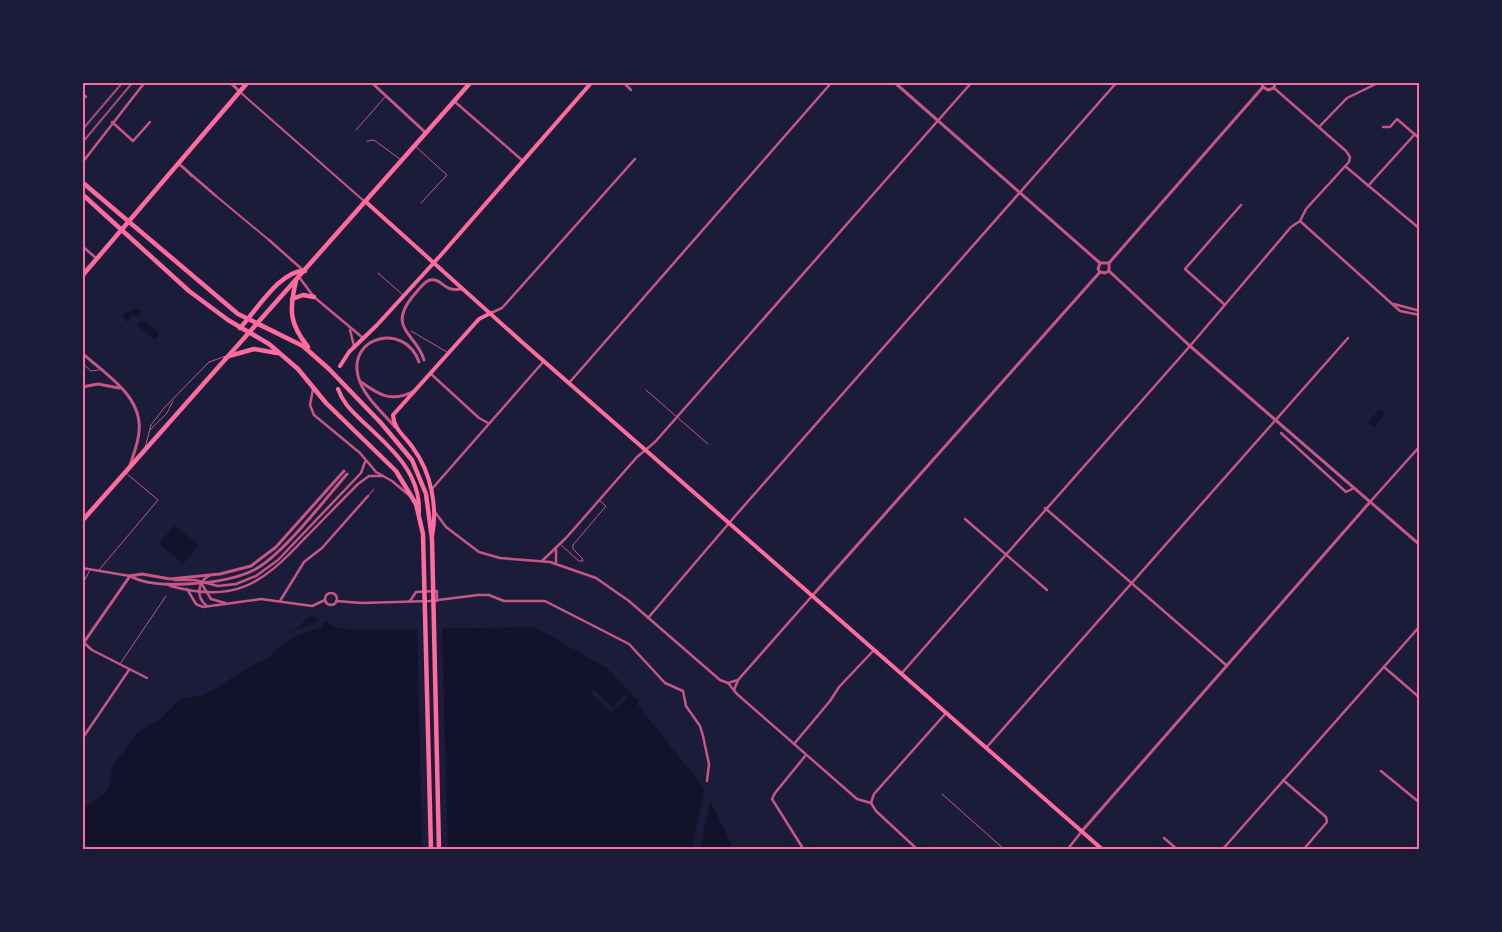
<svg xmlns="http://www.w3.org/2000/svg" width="1502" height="932" font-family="'Source Serif 4',serif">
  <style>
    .water { fill: #12122b }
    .pier { fill: #1b1b3a }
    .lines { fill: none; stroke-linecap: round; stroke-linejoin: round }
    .service { stroke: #c65784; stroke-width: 1 }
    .pedestrian { stroke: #c65784; stroke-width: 2 }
    .minor { stroke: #c65784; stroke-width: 2.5 }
    .tertiary { stroke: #c65784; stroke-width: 3 }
    .secondary { stroke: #ff6b9d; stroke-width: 4 }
    .primary { stroke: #ff6b9d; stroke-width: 4.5 }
    .trunk { stroke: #ff6b9d; stroke-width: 4.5 }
    .rail { stroke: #a44b75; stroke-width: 2 }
    .neatline { fill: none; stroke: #ff6b9d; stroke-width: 2 }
  </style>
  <rect width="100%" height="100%" fill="#1b1b3a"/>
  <g class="water">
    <path d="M 137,309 L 141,312 L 138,314 L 140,316 L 131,315 L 127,323 L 123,314 Z"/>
    <path d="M 140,321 L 147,322 L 150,327 L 154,327 L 159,335 L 155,340 L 137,325 Z"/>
    <path d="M 1380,409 L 1385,414 L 1374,427 L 1368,422 Z"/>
    <path d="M 175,525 L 199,546 L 183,564 L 159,543 Z"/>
    <path d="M 312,616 L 326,621 L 337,628 L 358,630 L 534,627 L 607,668 L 639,701 L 637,704 L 703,787 L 734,849 L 83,850 L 83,809 L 106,793 L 109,786 L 112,767 L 139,731 L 159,720 L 180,699 L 200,696 L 208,693 L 254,664 L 268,658 L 281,646 L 277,639 L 299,627 L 306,619 Z"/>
  </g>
  <g class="pier">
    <path d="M 320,615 L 327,618 L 321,627 L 297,636 L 281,646 L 277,639 L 295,630 L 314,624 Z"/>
    <path d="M 417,626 L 442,626 L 448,849 L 422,849 Z"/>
    <path d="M 594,690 L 612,707 L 625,695 L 627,698 L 611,712 L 591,693 Z"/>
    <path d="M 705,786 L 711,797 L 700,849 L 692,849 Z"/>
  </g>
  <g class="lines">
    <g class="service">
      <path d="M 356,130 L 385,97"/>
      <path d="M 367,141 L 374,140 L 401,160"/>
      <path d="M 415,146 L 447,175 L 421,203"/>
      <path d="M 378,273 L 403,295"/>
      <path d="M 411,331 L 447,352"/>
      <path d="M 82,363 L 91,371 L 99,370"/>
      <path d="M 646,390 L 708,444"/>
      <path d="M 149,431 L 167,413 L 173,401"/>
      <path d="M 145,448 L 151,425 L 164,408 L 209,362 L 226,356"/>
      <path d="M 368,496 L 374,489"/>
      <path d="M 561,545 L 579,561 L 583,561 L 582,558 L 573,549 L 573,545 L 606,506 L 599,500"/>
      <path d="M 99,570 L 158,500 L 126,473"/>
      <path d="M 82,585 L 90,570"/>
      <path d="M 120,664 L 166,596"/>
      <path d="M 942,794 L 1005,850"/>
    </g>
    <g class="pedestrian">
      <path d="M 240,92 L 364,201"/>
      <path d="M 216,196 L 269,240"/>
    </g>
    <g class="minor">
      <path d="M 623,82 L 631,90"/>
      <path d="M 82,93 L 86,97"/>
      <path d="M 454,101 L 523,161"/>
      <path d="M 112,122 L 133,141 L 150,122"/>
      <path d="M 1319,127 L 1347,98 L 1380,82"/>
      <path d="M 1383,127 L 1390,127 L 1397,119 L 1420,139"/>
      <path d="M 82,163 L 145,82"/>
      <path d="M 179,164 L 216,196"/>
      <path d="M 1345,166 L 1420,229"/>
      <path d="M 183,167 L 192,176"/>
      <path d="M 1368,186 L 1415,134"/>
      <path d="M 1300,221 L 1400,311 L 1420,315"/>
      <path d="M 269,240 L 304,271"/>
      <path d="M 82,246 L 96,258"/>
      <path d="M 299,277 L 314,297 L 363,338"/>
      <path d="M 1394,304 L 1420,311"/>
      <path d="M 1225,305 L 1185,269 L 1241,205"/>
      <path d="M 491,313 L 502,308 L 635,159"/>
      <path d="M 350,330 L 354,346"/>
      <path d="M 431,374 L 479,418 L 488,423"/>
      <path d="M 569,383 L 832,82"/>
      <path d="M 313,389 L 310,405 L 314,415 L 360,453 L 376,472 L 392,481 L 410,496"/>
      <path d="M 1281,433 L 1346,492 L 1354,488"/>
      <path d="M 431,490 L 544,361"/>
      <path d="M 1370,502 L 1420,446"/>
      <path d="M 1045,508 L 1226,665"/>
      <path d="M 435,512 L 446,527 L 479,552 L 500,558 L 550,562 L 596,578 L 629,601 L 720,680 L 728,683 L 737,694 L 857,799 L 871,803"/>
      <path d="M 965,519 L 1047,590"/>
      <path d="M 556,549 L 556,562"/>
      <path d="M 543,560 L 566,538 L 637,457 L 655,442 L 972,82"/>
      <path d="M 82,568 L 130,576"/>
      <path d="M 174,580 L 195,580 L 218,586 L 236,584 L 256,576 L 278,560 L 361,473 L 365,462"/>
      <path d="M 201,583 L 211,599 L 225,603"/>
      <path d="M 170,586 C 235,603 261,585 304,539 C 322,521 340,502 358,484 L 369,476 L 383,476"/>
      <path d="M 187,589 L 196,604 L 203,607 L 261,599 L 312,606 L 325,600"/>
      <circle cx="331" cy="599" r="6"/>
      <path d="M 280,601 L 304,562 L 322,548 L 368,496"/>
      <path d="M 336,601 L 362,603 L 430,601 L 478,595 L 489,595 L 504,601 L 545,601 L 629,644 L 665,683 L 683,691 L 686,706 L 700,726 L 703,736 L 709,764 L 707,781"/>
      <path d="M 410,601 L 416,592 L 437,591 L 437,601"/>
      <path d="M 207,606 C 196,598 197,582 209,576"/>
      <path d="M 648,618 L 736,515 L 1117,82"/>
      <path d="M 82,641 L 92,650 L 147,678"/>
      <path d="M 1384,667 L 1420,698"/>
      <path d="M 901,674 L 1190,346 L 1291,227 L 1300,221 L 1306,209 L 1349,162 L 1350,157 L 1346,151 L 1274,88"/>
      <path d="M 728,683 L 738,680"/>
      <path d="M 734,690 L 738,680 L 812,596"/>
      <path d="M 82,739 L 129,670"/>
      <path d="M 794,744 L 830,701 L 839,687 L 874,650"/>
      <path d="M 986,748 L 1348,338"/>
      <path d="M 1381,771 L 1420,803"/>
      <path d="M 1283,780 L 1326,817 L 1327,822 L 1303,850"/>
      <path d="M 871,803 L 874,794 L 946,713"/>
      <path d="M 871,803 L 876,811 L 918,850"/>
      <path d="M 1164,838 L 1178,850"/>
      <path d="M 804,850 L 772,799 L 775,793 L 806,755"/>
      <path d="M 1067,850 L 1082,831"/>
      <path d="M 1222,850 L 1420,626"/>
    </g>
    <g class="tertiary">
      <path d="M 230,82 L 240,92"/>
      <path d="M 371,82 L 426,133"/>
      <path d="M 894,82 L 1100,263"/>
      <path d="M 1262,82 L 1263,87 L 1268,90 L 1274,88 L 1275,82"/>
      <path d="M 1100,263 L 1098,269 L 1100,272 L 1105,273 L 1109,271"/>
      <path d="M 1100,263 L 1109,263 L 1109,271"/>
      <path d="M 1109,263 L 1263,87"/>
      <path d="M 1109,271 L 1190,346 L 1420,545"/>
      <path d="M 82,353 C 105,374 143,396 139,432 C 138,444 133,455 130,466"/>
      <path d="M 424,360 C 417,334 386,329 413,296 C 418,291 423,282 430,280 C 439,278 443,287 451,289 C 454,290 459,289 462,289"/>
      <path d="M 361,382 C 379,395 392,403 414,391"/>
      <path d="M 82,387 L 98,384 L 119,388"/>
      <path d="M 395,427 C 382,412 363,396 358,376 C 348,336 405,322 419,362"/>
      <path d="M 130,576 C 146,585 168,585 186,584 C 208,583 234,580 254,570 C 282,556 325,499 347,474"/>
      <path d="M 130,576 L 142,574 L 170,579 L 220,574 L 251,566 L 276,547 L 344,471"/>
      <path d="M 812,596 L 1100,272"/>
      <path d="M 82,645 L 130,576"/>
      <path d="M 1082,831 L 1370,502"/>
    </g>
    <g class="secondary">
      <path d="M 366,202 L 523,343 L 1103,850"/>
      <path d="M 340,366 L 349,352 L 377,325 L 440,256 L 592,82"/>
      <path d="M 338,389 C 343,403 351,410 361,420 C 389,446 421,472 419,513"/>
      <path d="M 432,537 C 438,507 431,472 413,448 C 405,436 394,430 393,415 L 479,319 L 491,313"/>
    </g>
    <g class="primary">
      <path d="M 82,276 L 248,82"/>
      <path d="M 82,521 L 471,82"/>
    </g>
    <g class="trunk">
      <path d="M 82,182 L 238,314 L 303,346 L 329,369 L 381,423 L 412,460 L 426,494 L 432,539 L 439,850"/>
      <path d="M 82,194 L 189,291 L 228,320 L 269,344 L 298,369 L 326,403 L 396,471 L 416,504 L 423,534 L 431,850"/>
      <path d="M 296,281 C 289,310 289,323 308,347"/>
      <path d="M 292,299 L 303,295 L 314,297"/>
      <path d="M 240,328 C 256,311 281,269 305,271"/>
      <path d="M 229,356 L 254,349 L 277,353"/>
    </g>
    <g class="rail">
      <path d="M 82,130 L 123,82"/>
      <path d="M 82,143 L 133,82"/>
    </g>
  </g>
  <rect width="1502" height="932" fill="none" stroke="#1b1b3a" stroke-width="168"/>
  <rect x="84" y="84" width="1334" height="764" class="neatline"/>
</svg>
